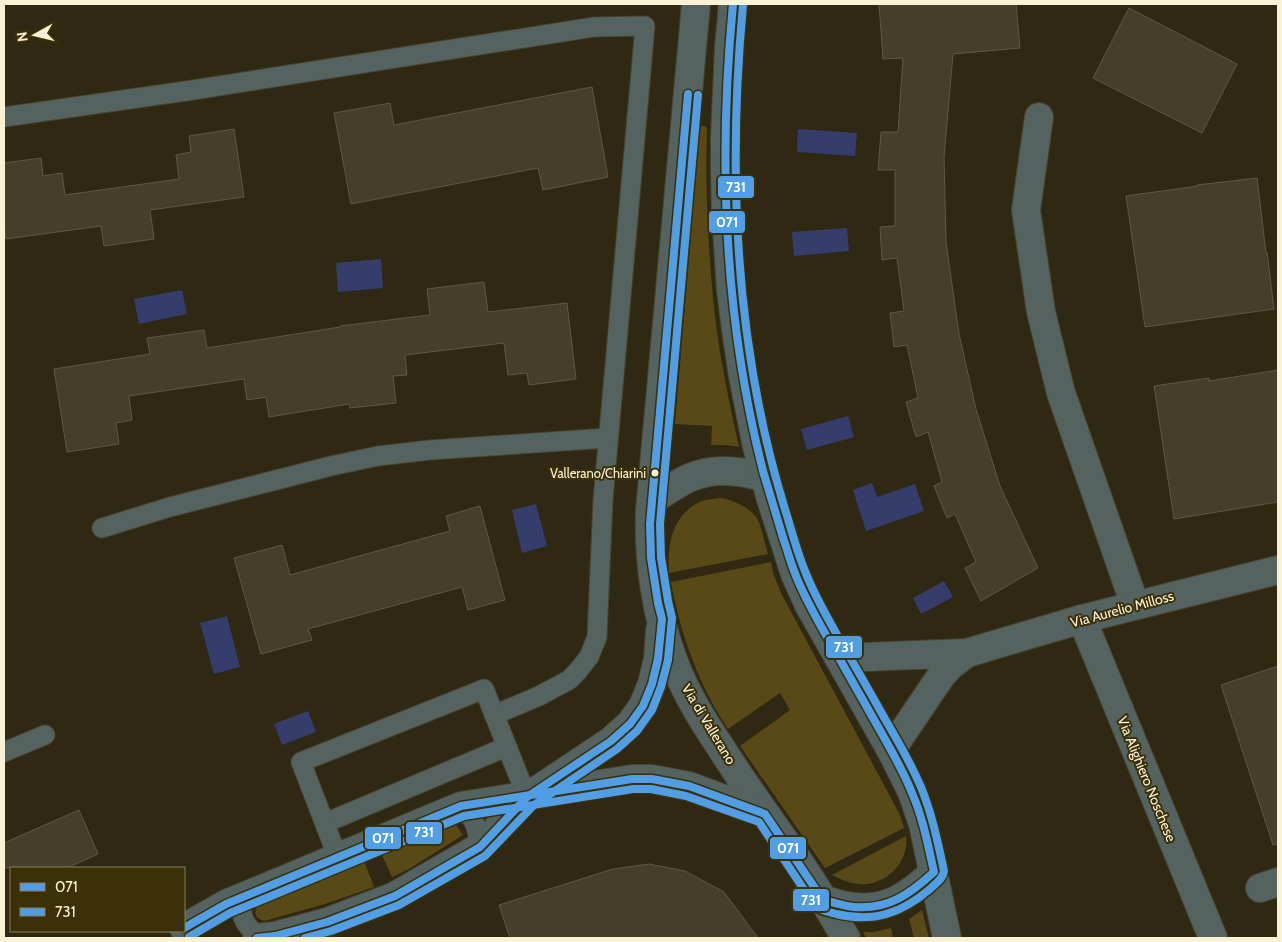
<svg xmlns="http://www.w3.org/2000/svg" width="1282" height="942" font-family="Cabin,sans-serif">
  <style>
    .green { fill: #584916 }
    .water { fill: #343d6c }
    .building { fill: #463e2b; stroke: #605744 }
    .lines { fill: none; stroke-linecap: round; stroke-linejoin: round }
    .service-casing { stroke: #494331; stroke-width: 21 }
    .minor-casing { stroke: #494331; stroke-width: 30 }
    .tertiary-casing { stroke: #494331; stroke-width: 30 }
    .service { stroke: #546360; stroke-width: 19 }
    .minor { stroke: #546360; stroke-width: 28 }
    .tertiary { stroke: #546360; stroke-width: 28 }
    .bus-1-casing { stroke: #3b3007; stroke-width: 11 }
    .bus-2-casing { stroke: #3b3007; stroke-width: 11 }
    .bus-1 { stroke: #529ee5; stroke-width: 8 }
    .bus-2 { stroke: #529ee5; stroke-width: 8 }
    .bus-dot { fill: #faf2d7; stroke: #3b3007; stroke-width: 2 }
    .labels { text-anchor: middle; stroke-width: 4; stroke-linejoin: round; paint-order: stroke }
    .bus-label { font-size: 13px; fill: #faf2d7; stroke: #3b3007; text-anchor: end }
    .street-label { font-size: 14px; fill: #faf2d7; stroke: #3b3007 }
    .line-badge { stroke: #3b3007; stroke-width: 2 }
    .badge-label { font-size: 14px; text-anchor: middle; font-weight: bold; fill: #fff }
  </style>
  <rect width="100%" height="100%" fill="#2f2913"/>
  <g class="green">
    <path d="M 702,126 L 705,126 L 707,128 C 705,188 708,248 714,308 C 719,355 729,401 739,447 L 726,445 L 711,445 L 712,426 L 675,424 L 700,128 Z"/>
    <path d="M 721,498 C 735,501 750,507 758,520 C 762,528 765,545 768,554 L 669,573 C 669,566 668,559 669,553 C 670,530 682,507 705,500 C 710,499 716,499 721,498 Z"/>
    <path d="M 771,562 L 773,573 L 781,593 L 900,815 L 904,828 L 825,868 L 740,746 L 790,710 L 780,693 L 728,729 C 721,718 714,707 708,695 C 690,659 678,621 671,582 Z"/>
    <path d="M 456,825 L 463,835 L 409,869 L 392,877 L 382,855 Z"/>
    <path d="M 906,836 C 910,863 884,887 858,884 C 849,883 840,879 832,875 Z"/>
    <path d="M 364,861 L 374,887 L 325,904 L 264,921 C 254,917 253,912 259,904 Z"/>
    <path d="M 922,910 L 929,938 L 914,938 L 909,919 Z"/>
    <path d="M 891,928 L 893,938 L 866,938 L 863,932 L 874,932 Z"/>
  </g>
  <g class="water">
    <path d="M 798,129 L 857,133 L 855,156 L 797,152 Z"/>
    <path d="M 847,228 L 849,251 L 794,256 L 792,232 Z"/>
    <path d="M 381,259 L 383,288 L 338,292 L 336,263 Z"/>
    <path d="M 182,290 L 187,314 L 139,324 L 134,299 Z"/>
    <path d="M 848,416 L 854,437 L 807,450 L 801,429 Z"/>
    <path d="M 872,483 L 877,497 L 915,484 L 924,511 L 866,531 L 853,490 Z"/>
    <path d="M 536,504 L 547,546 L 522,553 L 512,510 Z"/>
    <path d="M 944,581 L 953,597 L 921,614 L 913,598 Z"/>
    <path d="M 227,616 L 240,667 L 214,674 L 200,623 Z"/>
    <path d="M 308,711 L 316,732 L 282,745 L 274,724 Z"/>
  </g>
  <g class="building">
    <path d="M 879,4 L 1016,4 L 1020,48 L 953,54 L 944,157 L 946,242 L 959,334 L 976,409 L 1000,486 L 1038,568 L 981,601 L 965,568 L 976,562 L 955,514 L 947,518 L 934,486 L 942,482 L 928,432 L 916,437 L 906,402 L 918,398 L 907,345 L 894,347 L 890,313 L 904,311 L 897,258 L 882,260 L 880,227 L 895,226 L 895,170 L 878,170 L 881,132 L 898,132 L 903,58 L 883,59 Z"/>
    <path d="M 1129,8 L 1237,64 L 1202,133 L 1093,78 Z"/>
    <path d="M 592,87 L 608,177 L 543,190 L 538,168 L 351,204 L 334,113 L 390,103 L 394,125 Z"/>
    <path d="M 234,129 L 244,197 L 150,210 L 154,239 L 104,246 L 101,226 L 6,239 L 4,224 L 4,163 L 41,158 L 43,176 L 62,173 L 65,195 L 179,179 L 176,155 L 191,152 L 189,136 Z"/>
    <path d="M 1257,178 L 1266,253 L 1267,252 L 1274,309 L 1145,327 L 1126,196 L 1198,186 L 1197,185 Z"/>
    <path d="M 484,282 L 488,312 L 567,303 L 576,379 L 529,385 L 527,373 L 508,375 L 504,343 L 405,355 L 407,375 L 393,376 L 396,403 L 350,408 L 349,404 L 269,417 L 266,397 L 247,400 L 244,379 L 129,396 L 132,420 L 116,423 L 119,444 L 67,452 L 54,369 L 150,354 L 147,338 L 204,330 L 207,348 L 340,327 L 340,326 L 430,315 L 427,289 Z"/>
    <path d="M 1278,370 L 1278,502 L 1174,519 L 1154,386 L 1209,378 L 1209,381 Z"/>
    <path d="M 480,506 L 505,600 L 468,610 L 462,587 L 308,629 L 312,640 L 261,654 L 234,558 L 282,545 L 290,575 L 450,531 L 446,516 Z"/>
    <path d="M 1278,666 L 1278,844 L 1273,845 L 1221,685 Z"/>
    <path d="M 79,810 L 98,854 L 67,868 L 4,868 L 4,843 Z"/>
    <path d="M 649,864 L 685,871 L 724,892 L 758,938 L 510,938 L 499,905 L 613,869 Z"/>
  </g>
  <g class="lines">
    <g class="service-casing">
      <g id="service">
        <path d="M 4,117 L 193,90 L 594,27 L 645,26 L 603,500 L 597,637 L 589,657 L 577,672 L 569,680 L 539,696 L 494,715"/>
        <path d="M 102,528 L 170,507 L 331,466 L 378,456 L 430,450 L 608,438"/>
        <path d="M 4,752 L 45,735"/>
        <path d="M 461,806 C 477,822 476,825 480,847"/>
        <path d="M 325,823 L 506,747"/>
        <path d="M 338,858 L 301,762 L 484,689 L 527,797"/>
        <path d="M 241,898 C 241,920 244,923 259,938"/>
      </g>
    </g>
    <g class="minor-casing">
      <g id="minor">
        <path d="M 1039,117 L 1026,210 L 1041,312 L 1061,393 L 1135,605"/>
        <path d="M 652,500 C 664,493 676,484 689,478 C 714,467 740,470 765,478"/>
        <path d="M 1082,619 L 1213,938"/>
        <path d="M 839,658 L 967,653 L 1082,619 L 1278,570"/>
        <path d="M 891,750 L 941,676 L 950,666 L 967,653"/>
        <path d="M 1260,888 L 1278,882"/>
        <path d="M 823,900 C 833,902 844,906 854,907 C 888,911 910,894 934,872"/>
      </g>
    </g>
    <g class="tertiary-casing">
      <g id="tertiary">
        <path d="M 696,4 L 650,510 C 648,559 656,616 674,662 C 689,703 715,738 738,774 C 761,808 786,842 809,877 C 822,897 834,918 846,938"/>
        <path d="M 733,4 L 729,47 L 725,137 L 725,174 L 726,214 L 731,290 L 736,329 L 743,376 L 756,442 L 770,496 L 795,574 L 809,605 L 891,750 L 912,792 L 923,824 L 947,938"/>
        <path d="M 184,928 L 226,904 L 461,806 L 632,779 L 652,779 L 689,786 L 765,814"/>
        <path d="M 257,938 L 275,936 L 327,922 L 395,896 L 480,847 L 527,797 L 611,741 L 630,724 L 643,706 L 652,684 L 658,659 L 660,630"/>
      </g>
    </g>
    <use href="#service" class="service"/>
    <use href="#minor" class="minor"/>
    <use href="#tertiary" class="tertiary"/>
    <g class="bus-1-casing">
      <g id="bus-1">
        <path d="M 184,928 L 226,904 L 461,806 L 632,779 L 652,779 L 689,786 L 765,814 L 823,900 C 833,902 843,906 854,907 C 888,910 910,894 934,872 C 928,845 923,818 912,793 C 904,772 892,752 881,732 C 865,704 849,676 834,649 C 820,625 806,601 796,576 C 791,564 788,552 784,541 C 777,518 770,495 763,471 C 724,318 718,160 733,4"/>
        <path d="M 257,938 L 275,936 L 327,922 L 395,896 L 480,847 L 527,797 L 611,741 L 630,724 L 643,706 L 652,684 L 658,659 L 662,619 L 658,603 L 651,558 L 650,524 L 688,94"/>
      </g>
    </g>
    <g class="bus-2-casing">
      <g id="bus-2">
        <path d="M 189,937 L 230,913 L 464,816 L 633,789 L 651,789 L 686,796 L 759,822 L 815,906 C 820,911 829,912 836,914 C 874,923 902,913 930,889 C 936,883 943,879 944,871 C 938,843 932,814 921,787 C 911,764 898,741 885,719 C 870,692 855,666 840,640 C 827,617 814,595 805,571 C 798,554 793,536 788,519 C 735,353 727,177 743,5"/>
        <path d="M 305,938 L 331,931 L 399,905 L 485,856 L 534,805 L 617,749 L 637,731 L 652,710 L 661,687 L 668,660 L 672,618 L 668,601 L 661,557 L 660,524 L 698,95"/>
      </g>
    </g>
    <use href="#bus-1" class="bus-1"/>
    <use href="#bus-2" class="bus-2"/>
  </g>
  <circle class="bus-dot" cx="655" cy="473" r="4.5"/>
  <g class="labels">
    <g class="bus-label">
      <text x="646" y="478">Vallerano/Chiarini</text>
    </g>
    <g class="street-label">
      <text transform="translate(1122 609) rotate(-15)" y="5">Via Aurelio Milloss</text>
      <text transform="translate(709 724) rotate(59)" y="5">Via di Vallerano</text>
      <text transform="translate(1147 779) rotate(68)" y="5">Via Alighiero Noschese</text>
    </g>
  </g>
  <g class="line-badge">
    <rect x="717" y="175" width="38" height="24" rx="5" fill="#529ee5"/>
    <rect x="708" y="210" width="38" height="24" rx="5" fill="#529ee5"/>
    <rect x="825" y="635" width="38" height="24" rx="5" fill="#529ee5"/>
    <rect x="405" y="821" width="38" height="24" rx="5" fill="#529ee5"/>
    <rect x="364" y="826" width="38" height="24" rx="5" fill="#529ee5"/>
    <rect x="769" y="836" width="38" height="24" rx="5" fill="#529ee5"/>
    <rect x="792" y="888" width="38" height="24" rx="5" fill="#529ee5"/>
  </g>
  <g class="badge-label">
    <text x="736" y="192">731</text>
    <text x="727" y="227">071</text>
    <text x="844" y="652">731</text>
    <text x="424" y="837">731</text>
    <text x="383" y="843">071</text>
    <text x="788" y="853">071</text>
    <text x="811" y="905">731</text>
  </g>
  <rect width="1282" height="942" fill="none" stroke="#faf2d7" stroke-width="10"/>
  <rect x="10" y="867" width="175" height="65" fill="#3b3007" stroke="#877e5a"/>
  <rect x="20" y="883" width="25" height="8" fill="#529ee5" stroke="#877e5a"/>
  <text x="55" y="892" font-size="15" fill="#faf2d7">071</text>
  <rect x="20" y="908" width="25" height="8" fill="#529ee5" stroke="#877e5a"/>
  <text x="55" y="917" font-size="15" fill="#faf2d7">731</text>
  <g transform="translate(35 35) rotate(262)" stroke="#3b3007" stroke-width="4" paint-order="stroke">
  <path d="M0-4L9 19L0 12L-9 19Z" fill="#faf2d7"/>
  <text y="-8" font-size="14" font-weight="bold" text-anchor="middle" fill="#faf2d7">N</text>
  </g>
</svg>
